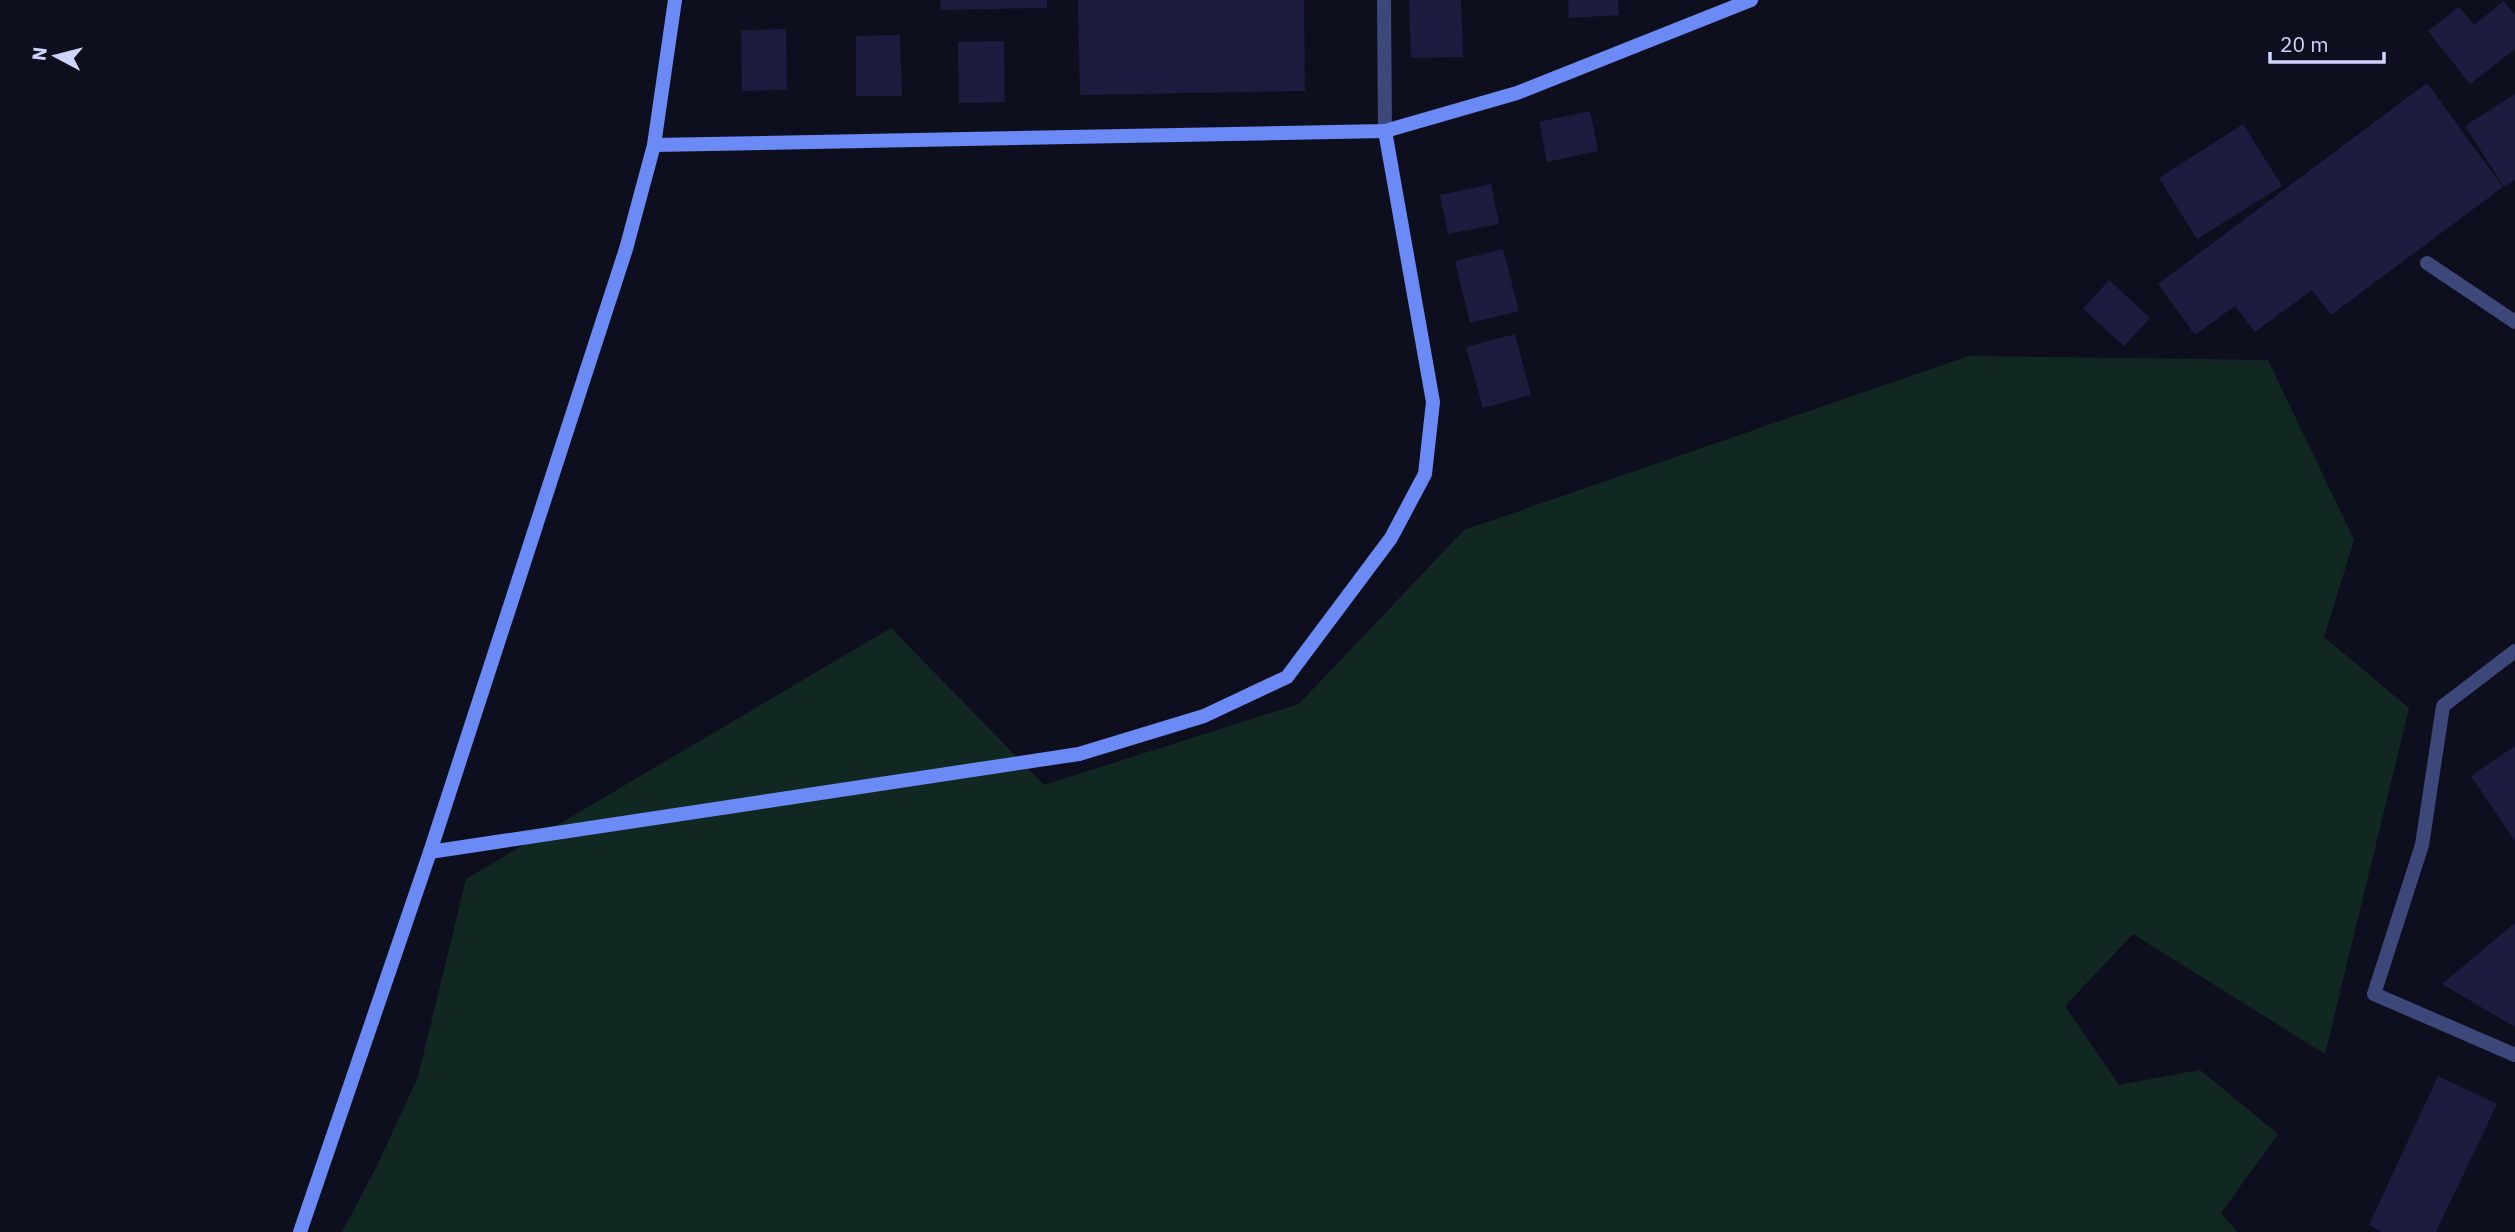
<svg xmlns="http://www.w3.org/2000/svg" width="2515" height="1232" font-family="'IBM Plex Sans',sans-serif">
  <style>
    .green { fill: #112822 }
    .building { fill: #1b1c3e }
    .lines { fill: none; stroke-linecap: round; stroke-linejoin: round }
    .street { stroke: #3c487a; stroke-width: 14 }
    .secondary { stroke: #6c8af5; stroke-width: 14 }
  </style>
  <rect width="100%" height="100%" fill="#0e0f1e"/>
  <path class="green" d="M 1969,356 L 2268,360 L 2354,540 L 2324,637 L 2409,708 L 2325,1054 L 2133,934 L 2065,1006 L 2119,1085 L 2200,1070 L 2278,1134 L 2221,1213 L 2237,1232 L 342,1232 L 376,1168 L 418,1077 L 466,879 L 891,628 L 1044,785 L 1299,704 L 1464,530 Z"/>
  <g class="building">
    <path d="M 940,0 L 1047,0 L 1047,8 L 941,10 Z"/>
    <path d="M 1078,0 L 1304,0 L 1305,91 L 1080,95 Z"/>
    <path d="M 1409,0 L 1461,0 L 1463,57 L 1411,58 Z"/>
    <path d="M 1568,0 L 1618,0 L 1619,15 L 1569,18 Z"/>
    <path d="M 2504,1 L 2515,15 L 2515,49 L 2470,84 L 2428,31 L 2459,7 L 2474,25 Z"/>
    <path d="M 786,29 L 787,90 L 742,91 L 741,30 Z"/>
    <path d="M 900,35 L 902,96 L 856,96 L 856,36 Z"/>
    <path d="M 1004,41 L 1005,102 L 959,103 L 958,42 Z"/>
    <path d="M 2427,83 L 2503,187 L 2331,315 L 2312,290 L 2255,332 L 2235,306 L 2195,335 L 2158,284 Z"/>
    <path d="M 2515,94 L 2515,180 L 2504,187 L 2465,126 Z"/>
    <path d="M 1590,111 L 1598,151 L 1547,162 L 1539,122 Z"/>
    <path d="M 2243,124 L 2282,186 L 2197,239 L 2159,178 Z"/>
    <path d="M 1491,184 L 1499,224 L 1448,234 L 1440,195 Z"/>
    <path d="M 1503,249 L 1519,311 L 1470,323 L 1455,261 Z"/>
    <path d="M 2109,280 L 2150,318 L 2124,346 L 2083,309 Z"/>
    <path d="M 1515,334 L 1531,395 L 1483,408 L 1466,347 Z"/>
    <path d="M 2515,746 L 2515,841 L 2471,776 Z"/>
    <path d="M 2515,923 L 2515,1027 L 2442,984 Z"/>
    <path d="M 2438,1076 L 2497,1104 L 2436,1232 L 2382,1232 L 2369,1225 Z"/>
  </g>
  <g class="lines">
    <g class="street">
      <path d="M 1384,0 L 1385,131"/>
      <path d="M 2427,263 L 2515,322"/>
      <path d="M 2515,651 L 2443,706 L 2422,845 L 2374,994 L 2515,1055"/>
    </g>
    <g class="secondary">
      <path d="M 654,145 L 1385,131 L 1517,93 L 1751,0"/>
      <path d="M 430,852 L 1079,754 L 1204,716 L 1287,677 L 1391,538 L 1425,474 L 1433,402 L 1385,131"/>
      <path d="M 300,1232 L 430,852 L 626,249 L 654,145 L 675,0"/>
    </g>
  </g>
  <g transform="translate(56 56) rotate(277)" stroke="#0e0f1e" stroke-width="5" paint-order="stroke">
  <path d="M0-5L12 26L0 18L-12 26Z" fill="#ced4fc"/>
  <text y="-10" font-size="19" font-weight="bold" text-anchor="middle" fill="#ced4fc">N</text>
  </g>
  <path d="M2270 52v10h114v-10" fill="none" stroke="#ced4fc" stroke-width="3.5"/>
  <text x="2280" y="52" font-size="21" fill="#ced4fc" stroke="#0e0f1e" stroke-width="5" paint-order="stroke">20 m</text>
</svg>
